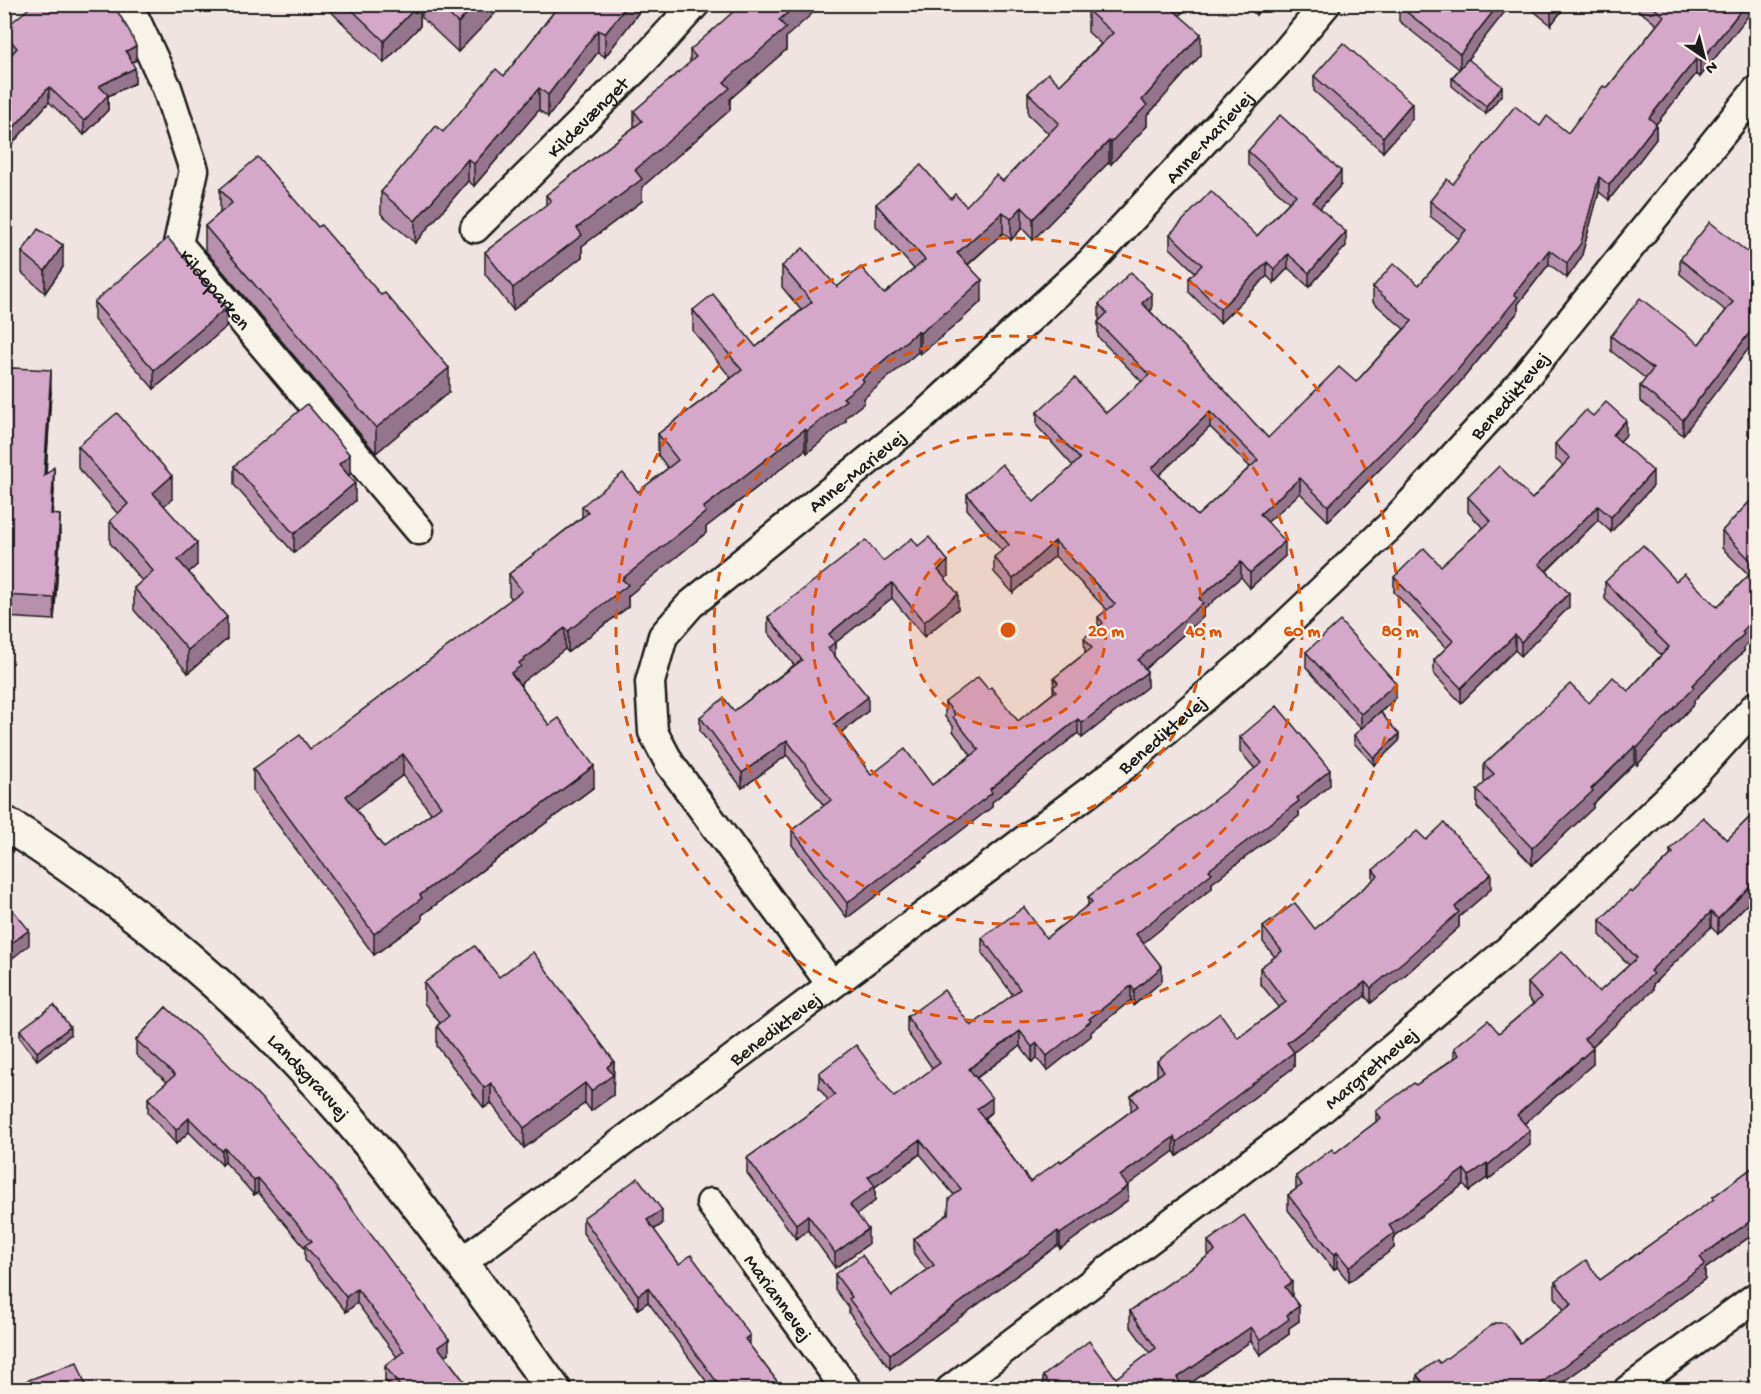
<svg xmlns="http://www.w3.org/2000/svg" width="1761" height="1394" font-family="'Gochi Hand',sans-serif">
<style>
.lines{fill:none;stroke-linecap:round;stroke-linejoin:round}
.street-casing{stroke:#1c1c1c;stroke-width:33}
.secondary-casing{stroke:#1c1c1c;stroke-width:38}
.street{stroke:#f7f3e8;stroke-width:28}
.secondary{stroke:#f7f3e8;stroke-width:33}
.wall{fill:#b790ac;stroke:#1c1c1c;stroke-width:1.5;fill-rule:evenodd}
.shaded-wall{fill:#95758c;stroke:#1c1c1c;stroke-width:1.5}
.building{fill:#d5a7c8;stroke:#1c1c1c;stroke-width:1.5;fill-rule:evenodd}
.ring{fill:none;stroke:#de560d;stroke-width:3;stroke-dasharray:10 8}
.labels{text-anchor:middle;stroke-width:4.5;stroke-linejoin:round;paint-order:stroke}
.street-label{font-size:20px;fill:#1c1c1c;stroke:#f7f3e8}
.centre{fill:#de560d;stroke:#f7f3e8;stroke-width:3}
.ring-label{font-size:18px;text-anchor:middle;font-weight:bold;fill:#de560d;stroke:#f7f3e8;stroke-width:4.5;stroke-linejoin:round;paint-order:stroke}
</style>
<rect width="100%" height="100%" fill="#f0e4e2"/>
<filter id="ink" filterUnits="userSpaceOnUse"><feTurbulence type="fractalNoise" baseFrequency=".0167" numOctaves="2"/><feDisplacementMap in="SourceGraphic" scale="12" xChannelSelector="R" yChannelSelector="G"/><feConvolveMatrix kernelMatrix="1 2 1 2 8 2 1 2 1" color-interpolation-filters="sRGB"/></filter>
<g filter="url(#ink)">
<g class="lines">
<defs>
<g id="street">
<path id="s1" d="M 123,4 L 136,21 L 167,88 L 194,170 L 178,244 L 419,530"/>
<path id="s2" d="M 475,228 L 645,59 L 695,4"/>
<path id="s3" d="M 831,984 L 670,764 L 653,732 L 650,682 L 663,636 L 690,605 L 923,416 L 1091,262 L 1276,64 L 1326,4"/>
<path id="s4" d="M 711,1203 L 847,1390"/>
<path id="s5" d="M 461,1263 L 1125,765 L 1255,654 L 1392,524 L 1513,392 L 1756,91"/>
<path id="s6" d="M 950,1390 L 1318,1112 L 1520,940 L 1697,771 L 1756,706"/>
<path d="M 1628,1390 L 1756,1297"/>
</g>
<g id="secondary">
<path id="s7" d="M 4,823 C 43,846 77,871 113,898 C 209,971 298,1055 374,1149 C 437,1227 495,1309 554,1390"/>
</g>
</defs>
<!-- street casing -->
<use href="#street" class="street-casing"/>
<!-- secondary casing -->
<use href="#secondary" class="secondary-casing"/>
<!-- street -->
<use href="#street" class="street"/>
<!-- secondary -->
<use href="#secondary" class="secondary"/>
</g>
<!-- wall -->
<g class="wall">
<path d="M 323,4 L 420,4 L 420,26 L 384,63 Z"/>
<path d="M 422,4 L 504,4 L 458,52 L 422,18 Z"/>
<path d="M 560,4 L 645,4 L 605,57 L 598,52 L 548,117 L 539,110 L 474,186 L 468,181 L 415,243 L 381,214 L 381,192 L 443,132 L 504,76 Z"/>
<path d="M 1244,4 L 1265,4 L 1256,15 Z"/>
<path d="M 1525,4 L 1567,4 L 1551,25 Z"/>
<path d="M 1631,4 L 1756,4 L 1700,77 L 1696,74 L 1656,124 L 1656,139 L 1609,200 L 1599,192 L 1581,258 L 1567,278 L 1549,264 L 1518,304 L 1518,312 L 1456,387 L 1394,455 L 1328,521 L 1300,493 L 1267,522 L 1285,556 L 1250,588 L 1241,577 L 1203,610 L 1203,617 L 1145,669 L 1147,687 L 1082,738 L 1078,733 L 992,802 L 992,807 L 847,918 L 792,845 L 792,830 L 824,806 L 787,755 L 742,788 L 700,731 L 700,717 L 734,711 L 794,665 L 768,632 L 768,617 L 918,546 L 948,576 L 945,579 L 958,609 L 924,637 L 892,598 L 835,643 L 835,656 L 868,711 L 841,733 L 871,775 L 932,785 L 971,755 L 953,731 L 953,726 L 945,717 L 945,702 L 988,689 L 1018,721 L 1053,693 L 1054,678 L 1085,653 L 1084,638 L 1098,626 L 1098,617 L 1107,610 L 1055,556 L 1013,593 L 994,572 L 994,557 L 1002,551 L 967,509 L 967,494 L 1034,502 L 1073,466 L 1037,426 L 1037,412 L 1106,413 L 1142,382 L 1098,337 L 1098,322 L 1100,320 L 1099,319 L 1099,304 L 1152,309 L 1150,311 L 1268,438 L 1356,382 L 1404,329 L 1373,302 L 1373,287 L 1419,285 L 1459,239 L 1430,216 L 1430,201 L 1453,184 L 1540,126 L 1568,133 L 1607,88 L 1657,25 ZM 1210,427 L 1250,467 L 1197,516 L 1159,475 Z"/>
<path d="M 1399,6 L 1468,59 L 1502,94 L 1486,114 L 1452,86 L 1452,78 L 1459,69 L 1399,21 Z"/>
<path d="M 1088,11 L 1180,16 L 1201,55 L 1147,116 L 1147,126 L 1111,164 L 1109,162 L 1033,240 L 1022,228 L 1011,240 L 1003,233 L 968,265 L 982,301 L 951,329 L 920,354 L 918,352 L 864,398 L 864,403 L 846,417 L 846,421 L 807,453 L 805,450 L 706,527 L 706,533 L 628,596 L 628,607 L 568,652 L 565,649 L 521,683 L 521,687 L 594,787 L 422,915 L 422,920 L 374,955 L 253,791 L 253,769 L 310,749 L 512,599 L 509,595 L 509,574 L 582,517 L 582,506 L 638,492 L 668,468 L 658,455 L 658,434 L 731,378 L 693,331 L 693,310 L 756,347 L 801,310 L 782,287 L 782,266 L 837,287 L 884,294 L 914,269 L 876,226 L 876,204 L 951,199 L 966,206 L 1003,181 L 1049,134 L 1028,114 L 1028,93 L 1060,85 L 1101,44 L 1088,32 ZM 403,775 L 431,813 L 384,848 L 356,810 Z"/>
<path d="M 4,29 L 136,60 L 132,63 L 135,83 L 108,96 L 108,110 L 84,135 L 49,102 L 4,153 L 4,63 L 11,55 L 4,47 Z"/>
<path d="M 786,37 L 786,50 L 730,99 L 730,110 L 642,187 L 642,201 L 582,246 L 582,257 L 513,310 L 485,274 L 485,252 L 546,205 L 546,195 L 634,127 L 634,111 L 690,63 L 690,50 Z"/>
<path d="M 1314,76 L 1412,119 L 1383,152 L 1314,91 Z"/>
<path d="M 1248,151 L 1341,185 L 1320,208 L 1346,246 L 1309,287 L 1288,268 L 1274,283 L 1267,276 L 1220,323 L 1189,292 L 1189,278 L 1195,272 L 1170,248 L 1170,234 L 1257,236 L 1289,202 L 1248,165 Z"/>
<path d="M 220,189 L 318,227 L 449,392 L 376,453 L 205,250 L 205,226 L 220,213 Z"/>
<path d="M 22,252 L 63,267 L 45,293 L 22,273 Z"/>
<path d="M 1680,259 L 1756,259 L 1683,435 L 1640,401 L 1640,386 L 1646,379 L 1611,351 L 1611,336 L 1699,344 L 1726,311 L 1680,274 Z"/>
<path d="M 94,302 L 226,327 L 154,389 L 94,320 Z"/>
<path d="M 4,375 L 51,392 L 46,474 L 54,490 L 52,514 L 60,537 L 54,620 L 4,617 Z"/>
<path d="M 1756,409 L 1756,443 L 1748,434 L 1748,417 Z"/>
<path d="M 1593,416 L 1626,435 L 1620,441 L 1653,486 L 1611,532 L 1598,520 L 1547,571 L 1569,607 L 1521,656 L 1515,650 L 1461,703 L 1434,674 L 1434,660 L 1446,648 L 1394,592 L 1394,577 L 1441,566 L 1483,528 L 1468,512 L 1468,497 L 1532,499 L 1563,466 L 1555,459 L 1555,444 Z"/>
<path d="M 78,446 L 172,499 L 164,505 L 197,565 L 189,572 L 227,639 L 188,673 L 134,610 L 134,588 L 142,581 L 110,543 L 110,521 L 118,514 L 78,468 Z"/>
<path d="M 234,466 L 350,474 L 349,476 L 355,501 L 294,553 L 234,485 Z"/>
<path d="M 1756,495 L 1756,633 L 1744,647 L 1744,651 L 1694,700 L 1694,704 L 1637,765 L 1635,763 L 1593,804 L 1593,808 L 1532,865 L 1477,807 L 1477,790 L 1486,782 L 1484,781 L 1484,764 L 1589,703 L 1628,691 L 1661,655 L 1605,599 L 1605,582 L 1676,581 L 1717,607 L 1749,575 L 1722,548 L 1722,531 Z"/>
<path d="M 1306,652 L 1396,698 L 1381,712 L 1399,741 L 1374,765 L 1354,743 L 1354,735 L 1361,729 L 1306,667 Z"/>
<path d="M 1240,737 L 1330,785 L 1299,811 L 1299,816 L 1212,883 L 1212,888 L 1143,943 L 1162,981 L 1134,1005 L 1131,1000 L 1091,1032 L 1091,1036 L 1047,1071 L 1037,1058 L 1032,1062 L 1020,1046 L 977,1078 L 992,1112 L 984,1118 L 1030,1182 L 1061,1162 L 1131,1111 L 1131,1096 L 1157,1076 L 1157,1061 L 1238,1038 L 1279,1007 L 1260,983 L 1260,968 L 1275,957 L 1263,942 L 1263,927 L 1315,929 L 1373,880 L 1373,870 L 1426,840 L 1491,889 L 1459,917 L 1459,927 L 1404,976 L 1371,1003 L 1365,996 L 1294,1052 L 1294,1067 L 1177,1156 L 1174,1151 L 1127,1185 L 1128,1200 L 1060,1249 L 1058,1245 L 890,1369 L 849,1313 L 849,1308 L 835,1289 L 835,1274 L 892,1296 L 927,1270 L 914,1254 L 914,1239 L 948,1214 L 954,1195 L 920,1154 L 875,1187 L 875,1201 L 857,1214 L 868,1244 L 835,1268 L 808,1230 L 796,1239 L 747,1173 L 747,1158 L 828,1100 L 819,1088 L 819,1073 L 894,1097 L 933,1069 L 907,1032 L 907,1017 L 971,1026 L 1013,995 L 982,953 L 982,938 L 1046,938 L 1088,905 L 1088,897 L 1255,769 L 1240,751 Z"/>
<path d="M 1756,811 L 1756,895 L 1718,934 L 1711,927 L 1653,984 L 1653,990 L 1591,1047 L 1593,1064 L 1524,1124 L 1530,1145 L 1488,1180 L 1487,1178 L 1469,1191 L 1464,1184 L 1394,1236 L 1394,1248 L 1349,1282 L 1337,1267 L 1334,1270 L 1288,1210 L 1288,1195 L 1296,1189 L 1296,1176 L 1335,1153 L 1376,1122 L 1376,1111 L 1416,1085 L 1454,1058 L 1454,1048 L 1499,1033 L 1533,1004 L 1528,998 L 1528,983 L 1599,992 L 1629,965 L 1600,935 L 1600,920 L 1632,893 L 1670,856 L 1670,850 L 1727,840 Z"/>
<path d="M 499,977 L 614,1061 L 613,1095 L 591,1111 L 585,1103 L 524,1148 L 491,1103 L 484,1108 L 437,1046 L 437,1026 L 440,1023 L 424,1003 L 424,983 Z"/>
<path d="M 166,1007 L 449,1353 L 445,1356 L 470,1389 L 392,1389 L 385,1380 L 385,1366 L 397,1357 L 357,1303 L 346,1312 L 305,1260 L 305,1248 L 258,1192 L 254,1195 L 225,1162 L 222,1165 L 189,1132 L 176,1144 L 148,1113 L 148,1098 L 167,1082 L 136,1055 L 136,1040 Z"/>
<path d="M 20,1030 L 70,1035 L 37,1060 L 20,1038 Z"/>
<path d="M 1756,1165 L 1756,1232 L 1705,1269 L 1705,1279 L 1553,1389 L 1417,1389 L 1417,1375 L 1440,1363 L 1520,1343 L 1564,1310 L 1555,1297 L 1555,1282 L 1600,1280 L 1713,1200 L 1713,1197 Z"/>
<path d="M 583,1218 L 662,1224 L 654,1230 L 679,1264 L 750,1346 L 783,1389 L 712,1389 L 648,1302 L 638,1309 L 583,1233 Z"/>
<path d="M 1208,1241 L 1292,1297 L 1299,1321 L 1289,1328 L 1289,1334 L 1260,1355 L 1251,1341 L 1184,1388 L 1185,1389 L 1043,1389 L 1043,1376 L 1116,1378 L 1150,1353 L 1130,1326 L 1130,1311 L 1208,1256 Z"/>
</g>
<!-- shaded-wall -->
<g class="shaded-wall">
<path d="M 419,4 L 420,4 L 420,26 L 384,63 L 384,41 Z"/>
<path d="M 476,4 L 504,4 L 458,52 L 458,23 Z"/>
<path d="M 628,4 L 645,4 L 605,57 L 605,34 Z"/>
<path d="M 798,4 L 823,4 L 786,37 L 786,50 L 730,99 L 730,110 L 642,187 L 642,201 L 582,246 L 582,257 L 513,310 L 513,288 L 577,228 L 724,82 L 779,20 Z"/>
<path d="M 1172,4 L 1189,4 L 1170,28 L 1170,7 Z"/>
<path d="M 1256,4 L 1265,4 L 1256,15 Z"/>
<path d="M 1499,4 L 1511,4 L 1460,69 L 1460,54 Z"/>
<path d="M 1555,4 L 1567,4 L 1551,25 L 1551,10 Z"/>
<path d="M 1746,4 L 1756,4 L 1756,6 L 1700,77 L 1700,62 Z"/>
<path d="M 598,30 L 598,52 L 548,117 L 548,95 Z"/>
<path d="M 1201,34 L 1201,55 L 1147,116 L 1147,126 L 1111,164 L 1111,142 L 1142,100 Z"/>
<path d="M 136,46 L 136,60 L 126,66 L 126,51 Z"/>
<path d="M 1696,59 L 1696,74 L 1649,133 L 1649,118 Z"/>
<path d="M 135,68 L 135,83 L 108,96 L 108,110 L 84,135 L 84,121 L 99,86 Z"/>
<path d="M 1502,86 L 1502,94 L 1486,114 L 1486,106 Z"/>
<path d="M 49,87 L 49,102 L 4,153 L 4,139 Z"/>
<path d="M 539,88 L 539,110 L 474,186 L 474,164 Z"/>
<path d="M 1412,103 L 1412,119 L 1383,152 L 1383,137 Z"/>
<path d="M 1656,124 L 1656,139 L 1609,200 L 1609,185 Z"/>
<path d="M 1109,141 L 1109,162 L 1033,240 L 1033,219 Z"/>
<path d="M 468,159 L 468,181 L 415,243 L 415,221 Z"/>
<path d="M 1341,171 L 1341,185 L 1313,216 L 1313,202 Z"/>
<path d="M 1599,177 L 1599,192 L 1581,258 L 1567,278 L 1567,263 Z"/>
<path d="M 1022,207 L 1022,228 L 1011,240 L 1011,219 Z"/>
<path d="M 1003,212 L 1003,233 L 957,274 L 957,253 Z"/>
<path d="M 1346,232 L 1346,246 L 1309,287 L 1309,273 Z"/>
<path d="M 63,245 L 63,267 L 45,293 L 45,271 Z"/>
<path d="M 1549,250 L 1549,264 L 1518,304 L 1518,312 L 1456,387 L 1394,455 L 1328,521 L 1328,506 L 1514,294 Z"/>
<path d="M 1288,254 L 1288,268 L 1274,283 L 1274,269 Z"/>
<path d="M 1267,262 L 1267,276 L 1220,323 L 1220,309 Z"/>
<path d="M 982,280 L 982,301 L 951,329 L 920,354 L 920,333 Z"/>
<path d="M 1152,294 L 1152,309 L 1142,318 L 1142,303 Z"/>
<path d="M 226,308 L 226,327 L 154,389 L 154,370 Z"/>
<path d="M 1756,324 L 1756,339 L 1683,435 L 1683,420 Z"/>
<path d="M 918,331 L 918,352 L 864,398 L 864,403 L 846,417 L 846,421 L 807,453 L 807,431 L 843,398 L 862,379 Z"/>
<path d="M 449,368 L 449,392 L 376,453 L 376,428 Z"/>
<path d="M 51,370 L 51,392 L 44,498 L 44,476 Z"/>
<path d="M 1210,412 L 1210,427 L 1152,482 L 1152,468 Z"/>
<path d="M 1626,420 L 1626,435 L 1613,449 L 1613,435 Z"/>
<path d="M 805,429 L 805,450 L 706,527 L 706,533 L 628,596 L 628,607 L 568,652 L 568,631 L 622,579 L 703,508 Z"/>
<path d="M 350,455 L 350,474 L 339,483 L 339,464 Z"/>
<path d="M 54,467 L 54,490 L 51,537 L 51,514 Z"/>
<path d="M 1653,471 L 1653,486 L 1611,532 L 1611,517 Z"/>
<path d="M 172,476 L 172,499 L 153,515 L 153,493 Z"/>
<path d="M 1300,478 L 1300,493 L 1260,529 L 1260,514 Z"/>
<path d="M 355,483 L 355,501 L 294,553 L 294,534 Z"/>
<path d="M 1598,506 L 1598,520 L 1539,578 L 1539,564 Z"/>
<path d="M 60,515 L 60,537 L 54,620 L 54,598 Z"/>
<path d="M 1055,541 L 1055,556 L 1013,593 L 1013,579 Z"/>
<path d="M 1285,541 L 1285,556 L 1250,588 L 1250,573 Z"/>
<path d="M 197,543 L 197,565 L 178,582 L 178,560 Z"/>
<path d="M 948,561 L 948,576 L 938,585 L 938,570 Z"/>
<path d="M 1241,562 L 1241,577 L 1203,610 L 1203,617 L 1138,675 L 1138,660 L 1199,598 Z"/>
<path d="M 892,583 L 892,598 L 835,643 L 835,657 L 828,662 L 829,634 Z"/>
<path d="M 1569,593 L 1569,607 L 1521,656 L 1521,642 Z"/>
<path d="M 958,594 L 958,609 L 924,637 L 924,622 Z"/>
<path d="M 1756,616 L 1756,633 L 1744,647 L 1744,651 L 1694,700 L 1694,704 L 1637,765 L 1637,748 L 1692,685 Z"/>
<path d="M 227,617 L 227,639 L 188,673 L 188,650 Z"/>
<path d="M 565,628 L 565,649 L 521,683 L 521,687 L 511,673 L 519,663 Z"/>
<path d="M 1515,635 L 1515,650 L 1461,703 L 1461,688 Z"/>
<path d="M 1147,672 L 1147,687 L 1082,738 L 1082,723 Z"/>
<path d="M 1396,683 L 1396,698 L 1361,729 L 1361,714 Z"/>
<path d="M 868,697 L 868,711 L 834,738 L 834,724 Z"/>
<path d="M 1078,719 L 1078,733 L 992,802 L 992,807 L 847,918 L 847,903 Z"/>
<path d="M 1399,734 L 1399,741 L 1374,765 L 1374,758 Z"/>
<path d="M 787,740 L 787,755 L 742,788 L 742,773 Z"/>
<path d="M 1635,746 L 1635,763 L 1593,804 L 1593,808 L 1532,865 L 1532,848 Z"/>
<path d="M 403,754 L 403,775 L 346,817 L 346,796 Z"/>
<path d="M 594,766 L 594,787 L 422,915 L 422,920 L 374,955 L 374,934 L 420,895 Z"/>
<path d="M 1330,770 L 1330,785 L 1299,811 L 1299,816 L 1212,883 L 1212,888 L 1136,949 L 1136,934 L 1209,870 Z"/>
<path d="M 1491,874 L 1491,889 L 1459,917 L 1459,927 L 1404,976 L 1371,1003 L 1371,988 L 1455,907 Z"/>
<path d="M 1756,880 L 1756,895 L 1718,934 L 1718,919 Z"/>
<path d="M 1711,912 L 1711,927 L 1653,984 L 1653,990 L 1584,1054 L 1584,1039 L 1650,971 Z"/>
<path d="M 29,930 L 29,945 L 4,965 L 4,949 Z"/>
<path d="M 1162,967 L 1162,981 L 1134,1005 L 1134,990 Z"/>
<path d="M 1365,982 L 1365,996 L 1294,1052 L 1294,1067 L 1177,1156 L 1177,1142 L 1287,1043 Z"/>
<path d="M 1131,986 L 1131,1000 L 1091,1032 L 1091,1036 L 1047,1071 L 1047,1056 L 1089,1019 Z"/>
<path d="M 70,1027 L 70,1035 L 37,1060 L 37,1052 Z"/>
<path d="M 1020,1031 L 1020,1046 L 969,1083 L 969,1069 Z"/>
<path d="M 1037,1043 L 1037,1058 L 1032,1062 L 1032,1047 Z"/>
<path d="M 1593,1048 L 1593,1064 L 1517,1130 L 1517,1115 Z"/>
<path d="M 614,1061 L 613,1095 L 591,1111 L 591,1091 L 607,1067 Z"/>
<path d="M 491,1083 L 491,1103 L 484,1108 L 484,1088 Z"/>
<path d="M 585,1083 L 585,1103 L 524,1148 L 524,1128 Z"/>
<path d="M 992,1098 L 992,1112 L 977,1124 L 977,1109 Z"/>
<path d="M 189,1118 L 189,1132 L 176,1144 L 176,1130 Z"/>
<path d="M 1530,1130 L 1530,1145 L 1488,1180 L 1488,1165 Z"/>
<path d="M 1174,1137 L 1174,1151 L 1120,1191 L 1120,1176 Z"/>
<path d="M 920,1140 L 920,1154 L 875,1187 L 875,1201 L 850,1220 L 850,1205 L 868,1177 Z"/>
<path d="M 225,1148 L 225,1162 L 222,1165 L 222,1151 Z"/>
<path d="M 1487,1163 L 1487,1178 L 1469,1191 L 1469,1176 Z"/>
<path d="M 1464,1169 L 1464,1184 L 1394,1236 L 1394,1248 L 1349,1282 L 1349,1267 L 1389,1225 Z"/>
<path d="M 258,1178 L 258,1192 L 254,1195 L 254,1181 Z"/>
<path d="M 1128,1186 L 1128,1200 L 1060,1249 L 1060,1234 Z"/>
<path d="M 662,1210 L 662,1224 L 647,1234 L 647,1220 Z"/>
<path d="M 808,1215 L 808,1230 L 796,1239 L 796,1224 Z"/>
<path d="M 1756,1217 L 1756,1232 L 1705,1269 L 1705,1279 L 1553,1389 L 1533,1389 L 1700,1257 Z"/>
<path d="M 868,1229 L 868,1244 L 835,1268 L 835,1253 Z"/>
<path d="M 1058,1231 L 1058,1245 L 890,1369 L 890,1354 Z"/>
<path d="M 1337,1252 L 1337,1267 L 1334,1270 L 1334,1255 Z"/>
<path d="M 1292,1282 L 1292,1297 L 1285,1302 L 1285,1287 Z"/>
<path d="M 648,1288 L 648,1302 L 638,1309 L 638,1295 Z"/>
<path d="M 357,1289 L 357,1303 L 346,1312 L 346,1297 Z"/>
<path d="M 1299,1306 L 1299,1321 L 1289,1328 L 1289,1334 L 1260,1355 L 1260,1340 L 1287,1315 Z"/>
<path d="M 1251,1327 L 1251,1341 L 1182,1389 L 1177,1378 Z"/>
<path d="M 750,1335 L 750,1350 L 745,1339 Z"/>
<path d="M 449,1339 L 449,1353 L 438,1362 L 438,1347 Z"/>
</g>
<!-- building -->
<g class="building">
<path d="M 34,4 L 113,4 L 130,32 L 136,46 L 126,51 L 135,68 L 99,86 L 108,95 L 84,121 L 49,87 L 4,139 L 4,63 L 17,48 L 4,33 L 4,29 Z"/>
<path d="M 346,4 L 419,4 L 384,41 Z"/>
<path d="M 438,4 L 476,4 L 458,23 Z"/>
<path d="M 560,4 L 628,4 L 605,34 L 598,30 L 548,95 L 539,88 L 474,164 L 468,159 L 415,221 L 381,192 L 436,126 L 443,132 L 496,69 L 504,76 Z"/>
<path d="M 742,4 L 798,4 L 779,20 L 786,28 L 724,82 L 730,88 L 635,170 L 642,179 L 577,228 L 582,235 L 513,288 L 485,252 L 551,201 L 546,195 L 642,121 L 634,111 L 696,57 L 690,50 Z"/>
<path d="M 1094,4 L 1172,4 L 1170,7 L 1201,34 L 1142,100 L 1147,105 L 1111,142 L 1109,141 L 1033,219 L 1022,207 L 1011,219 L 1003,212 L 957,253 L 982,280 L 951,308 L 920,333 L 918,331 L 862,379 L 864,381 L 843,398 L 846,400 L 807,431 L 805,429 L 703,508 L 706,512 L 622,579 L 628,585 L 568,631 L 565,628 L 519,663 L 521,666 L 511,673 L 549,725 L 559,718 L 594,766 L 420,895 L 422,898 L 374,934 L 253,769 L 300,735 L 310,749 L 522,591 L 509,574 L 588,513 L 582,506 L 623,473 L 638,492 L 678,460 L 658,434 L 742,370 L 693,310 L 713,294 L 756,347 L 812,302 L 782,266 L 803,248 L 837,287 L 861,267 L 884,294 L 925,260 L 876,204 L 921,165 L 951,199 L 955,194 L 966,206 L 996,175 L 1003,181 L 1059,123 L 1028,93 L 1048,73 L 1060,85 L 1113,33 L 1088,11 ZM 403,754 L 441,806 L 384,848 L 346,796 Z"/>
<path d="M 1400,4 L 1499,4 L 1460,54 L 1399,6 Z"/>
<path d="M 1544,4 L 1555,4 L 1551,10 Z"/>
<path d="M 1649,4 L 1746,4 L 1700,62 L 1696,59 L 1649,118 L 1656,124 L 1609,185 L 1599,177 L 1581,243 L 1567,263 L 1549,250 L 1514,294 L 1518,297 L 1456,372 L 1394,440 L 1328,506 L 1300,478 L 1260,514 L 1285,541 L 1250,573 L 1241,562 L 1199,598 L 1203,603 L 1138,660 L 1147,672 L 1082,723 L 1078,719 L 990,789 L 992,793 L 847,903 L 792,830 L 831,800 L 787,740 L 742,773 L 700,717 L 724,698 L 734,711 L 802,660 L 768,617 L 866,540 L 883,561 L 912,538 L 918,546 L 929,537 L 948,561 L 938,570 L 958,594 L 924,622 L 892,583 L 829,634 L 835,642 L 828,648 L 868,697 L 834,724 L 871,775 L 905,749 L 932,785 L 979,750 L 953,717 L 955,714 L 945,702 L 978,677 L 988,689 L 991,687 L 1018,721 L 1056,691 L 1053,687 L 1058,683 L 1054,678 L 1092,648 L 1084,638 L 1103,623 L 1098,617 L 1115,604 L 1055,541 L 1013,579 L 994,557 L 1009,545 L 967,494 L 1002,464 L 1034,502 L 1080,459 L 1037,412 L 1075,378 L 1106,413 L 1149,375 L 1098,322 L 1107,313 L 1099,304 L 1131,272 L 1152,294 L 1142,303 L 1199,362 L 1268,438 L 1339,367 L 1356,382 L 1412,321 L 1373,287 L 1394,263 L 1419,285 L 1466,230 L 1430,201 L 1447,179 L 1453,184 L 1515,106 L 1540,126 L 1547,116 L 1568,133 L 1603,86 L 1607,88 L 1664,16 ZM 1210,412 L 1258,460 L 1197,516 L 1152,468 Z"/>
<path d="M 1343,43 L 1412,103 L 1383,137 L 1314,76 Z"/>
<path d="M 1468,59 L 1502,86 L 1486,106 L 1452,78 Z"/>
<path d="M 1280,115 L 1341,171 L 1313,202 L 1346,232 L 1309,273 L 1288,254 L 1274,269 L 1267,262 L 1220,309 L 1189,278 L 1202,265 L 1170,234 L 1211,191 L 1257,236 L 1296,195 L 1248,151 Z"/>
<path d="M 258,157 L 318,227 L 321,225 L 381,295 L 385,293 L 449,368 L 376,428 L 205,226 L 232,203 L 220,189 Z"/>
<path d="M 1710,222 L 1756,259 L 1756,324 L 1683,420 L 1640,386 L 1653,369 L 1611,336 L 1640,298 L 1699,344 L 1733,302 L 1680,259 Z"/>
<path d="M 38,229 L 63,245 L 45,271 L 22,252 Z"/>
<path d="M 168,238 L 226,308 L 154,370 L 94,302 Z"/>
<path d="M 13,368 L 51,370 L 44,476 L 54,467 L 51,514 L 60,515 L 54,598 L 4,595 L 7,548 L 4,548 L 4,375 Z"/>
<path d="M 1606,402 L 1626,420 L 1613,435 L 1653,471 L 1611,517 L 1598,506 L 1539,564 L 1569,593 L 1521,642 L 1515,635 L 1461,688 L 1434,660 L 1453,641 L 1394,577 L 1424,548 L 1441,566 L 1491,521 L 1468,497 L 1499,466 L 1532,499 L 1570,458 L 1555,444 L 1586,410 L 1593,416 Z"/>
<path d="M 307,404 L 350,455 L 339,464 L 355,483 L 294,534 L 234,466 Z"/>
<path d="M 1756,409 L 1756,426 L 1748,417 Z"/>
<path d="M 117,413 L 172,476 L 153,493 L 197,543 L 178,560 L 227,617 L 188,650 L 134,588 L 153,571 L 110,521 L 128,504 L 78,446 Z"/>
<path d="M 1756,495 L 1756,566 L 1722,531 Z"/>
<path d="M 1643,545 L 1676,581 L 1684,574 L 1717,607 L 1756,568 L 1756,616 L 1742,632 L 1744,634 L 1692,685 L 1694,687 L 1637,748 L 1635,746 L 1591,789 L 1593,791 L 1532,848 L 1477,790 L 1494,774 L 1484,764 L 1570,684 L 1589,703 L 1613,677 L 1628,691 L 1669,647 L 1605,582 Z"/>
<path d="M 1340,621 L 1396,683 L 1361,714 L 1306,652 Z"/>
<path d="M 1277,706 L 1330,770 L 1297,798 L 1299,801 L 1209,870 L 1212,873 L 1136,934 L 1162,967 L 1134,990 L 1131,986 L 1089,1019 L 1091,1021 L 1047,1056 L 1037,1043 L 1032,1047 L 1020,1031 L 969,1069 L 992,1098 L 977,1109 L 1030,1182 L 1060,1160 L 1061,1162 L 1138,1106 L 1131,1096 L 1164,1071 L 1157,1061 L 1220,1013 L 1238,1038 L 1286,1002 L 1260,968 L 1282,951 L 1263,927 L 1295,903 L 1315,929 L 1378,876 L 1373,870 L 1417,831 L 1426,840 L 1444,823 L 1491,874 L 1455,907 L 1459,912 L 1404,961 L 1371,988 L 1365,982 L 1287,1043 L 1294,1052 L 1177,1142 L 1174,1137 L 1120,1176 L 1128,1186 L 1060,1234 L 1058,1231 L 890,1354 L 849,1299 L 852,1297 L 835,1274 L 862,1255 L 892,1296 L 934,1265 L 914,1239 L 948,1214 L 949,1199 L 961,1189 L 920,1140 L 868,1177 L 875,1186 L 850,1205 L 868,1229 L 835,1253 L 808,1215 L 796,1224 L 747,1158 L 835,1095 L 819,1073 L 856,1045 L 894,1097 L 940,1063 L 907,1017 L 944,990 L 971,1026 L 1020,989 L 982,938 L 1024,907 L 1046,938 L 1092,902 L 1088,897 L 1262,763 L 1240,737 Z"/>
<path d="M 1380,712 L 1399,734 L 1374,758 L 1354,735 Z"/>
<path d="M 1756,811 L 1756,880 L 1718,919 L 1711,912 L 1650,971 L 1653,974 L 1584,1039 L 1593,1048 L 1517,1115 L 1530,1130 L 1488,1165 L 1487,1163 L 1469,1176 L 1464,1169 L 1389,1225 L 1394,1233 L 1349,1267 L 1337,1252 L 1334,1255 L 1288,1195 L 1302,1185 L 1296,1176 L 1332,1149 L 1335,1153 L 1381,1118 L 1376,1111 L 1414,1083 L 1416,1085 L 1459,1055 L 1454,1048 L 1488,1020 L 1499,1033 L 1541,998 L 1528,983 L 1562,951 L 1599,992 L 1637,958 L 1600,920 L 1630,891 L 1632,893 L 1673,853 L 1670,850 L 1703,817 L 1727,840 Z"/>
<path d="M 4,899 L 29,930 L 4,949 Z"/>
<path d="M 475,946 L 499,977 L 533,952 L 614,1061 L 607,1067 L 613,1075 L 591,1091 L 585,1083 L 524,1128 L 491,1083 L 484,1088 L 437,1026 L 449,1016 L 424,983 Z"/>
<path d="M 54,1005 L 70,1027 L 37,1052 L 20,1030 Z"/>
<path d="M 166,1007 L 217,1053 L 263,1100 L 325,1173 L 449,1339 L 438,1347 L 470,1389 L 402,1389 L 385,1366 L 404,1351 L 357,1289 L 346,1297 L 305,1245 L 312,1241 L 258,1178 L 254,1181 L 225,1148 L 222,1151 L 189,1118 L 176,1130 L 148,1098 L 175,1075 L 136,1040 Z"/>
<path d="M 1756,1165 L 1756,1217 L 1700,1257 L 1705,1264 L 1533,1389 L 1428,1389 L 1417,1375 L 1437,1360 L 1440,1363 L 1495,1323 L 1505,1323 L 1520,1343 L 1572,1304 L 1555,1282 L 1586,1260 L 1600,1280 L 1714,1199 L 1713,1197 Z"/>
<path d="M 638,1178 L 662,1210 L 647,1220 L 679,1264 L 691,1255 L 750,1335 L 745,1339 L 783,1389 L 722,1389 L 648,1288 L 638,1295 L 583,1218 Z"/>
<path d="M 1244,1215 L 1292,1282 L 1285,1287 L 1299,1306 L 1287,1315 L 1289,1319 L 1260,1340 L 1251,1327 L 1177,1378 L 1185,1389 L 1053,1389 L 1043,1376 L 1089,1341 L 1116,1378 L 1156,1348 L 1130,1311 L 1215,1251 L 1208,1241 Z"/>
<path d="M 77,1362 L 87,1389 L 11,1389 L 19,1386 L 18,1384 Z"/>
<path d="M 284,1382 L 287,1389 L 265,1389 Z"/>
</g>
</g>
<!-- distance rings -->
<circle cx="1008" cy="630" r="98" fill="#de560d" fill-opacity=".12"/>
<g class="ring">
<circle cx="1008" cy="630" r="98"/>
<circle cx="1008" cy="630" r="196"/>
<circle cx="1008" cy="630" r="294"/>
<circle cx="1008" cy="630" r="392"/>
</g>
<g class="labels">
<!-- street labels -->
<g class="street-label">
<text dy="7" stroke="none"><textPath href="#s2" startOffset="158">Kildevænget</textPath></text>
<text dy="7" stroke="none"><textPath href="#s3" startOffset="1148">Anne-Marievej</textPath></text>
<text dy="7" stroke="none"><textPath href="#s1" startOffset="316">Kildeparken</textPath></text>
<text dy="7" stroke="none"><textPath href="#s5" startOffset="1364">Benediktevej</textPath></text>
<text dy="7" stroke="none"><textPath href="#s3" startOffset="662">Anne-Marievej</textPath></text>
<text dy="7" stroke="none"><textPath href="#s5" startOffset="878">Benediktevej</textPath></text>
<text dy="7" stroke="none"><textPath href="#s5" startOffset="392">Benediktevej</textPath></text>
<text dy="7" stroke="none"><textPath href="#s6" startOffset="530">Margrethevej</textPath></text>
<text dy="7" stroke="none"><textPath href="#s7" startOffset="398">Landsgravvej</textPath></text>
<text dy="7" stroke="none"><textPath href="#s4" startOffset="116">Mariannevej</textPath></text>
</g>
</g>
<circle cx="1008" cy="630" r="9" class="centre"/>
<g class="ring-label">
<text x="1106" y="636">20 m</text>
<text x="1204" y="636">40 m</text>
<text x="1302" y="636">60 m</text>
<text x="1400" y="636">80 m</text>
</g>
<!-- margin -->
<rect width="1761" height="1394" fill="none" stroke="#f7f3e8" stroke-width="24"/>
<rect x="12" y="12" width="1737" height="1370" fill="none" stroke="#1c1c1c" stroke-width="2" filter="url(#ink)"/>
<!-- north arrow -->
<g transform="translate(1704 57) rotate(145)" stroke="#f7f3e8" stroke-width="4.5" paint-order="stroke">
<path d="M0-4.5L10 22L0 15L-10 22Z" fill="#1c1c1c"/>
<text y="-9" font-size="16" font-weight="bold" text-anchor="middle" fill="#1c1c1c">N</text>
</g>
</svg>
